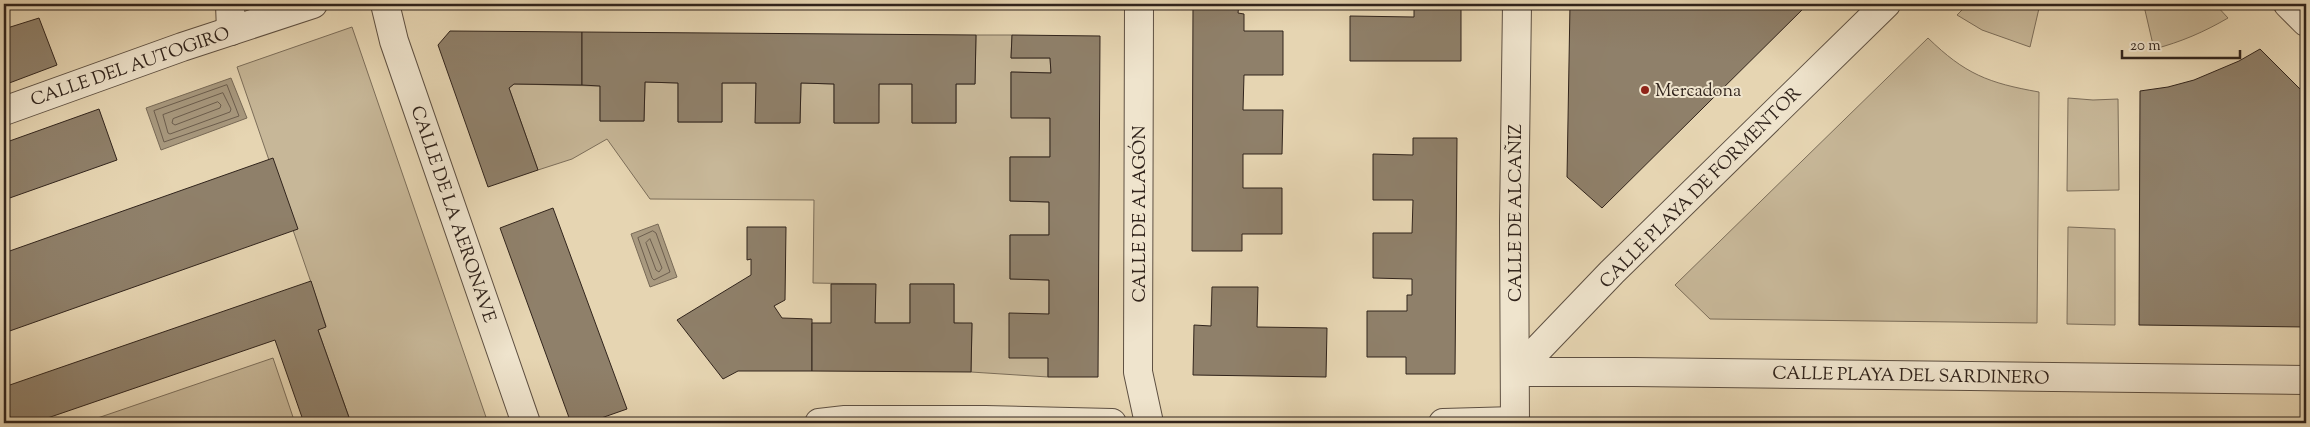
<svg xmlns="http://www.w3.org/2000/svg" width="2310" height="427" font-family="'Sorts Mill Goudy',serif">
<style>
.green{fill:#c7b798;stroke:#7c6e5a}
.water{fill:#a8997f;stroke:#786a57}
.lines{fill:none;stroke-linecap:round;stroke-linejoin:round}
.shore{stroke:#6c5e4e;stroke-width:1}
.building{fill:#8f806a;stroke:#31241c}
.minor-casing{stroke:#5e5042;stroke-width:30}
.minor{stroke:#efe4cd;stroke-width:28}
.poi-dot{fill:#8f2418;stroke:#efe4cd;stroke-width:2}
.labels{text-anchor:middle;stroke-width:4;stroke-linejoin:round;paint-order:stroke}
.street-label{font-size:18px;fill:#31241c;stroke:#efe4cd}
.poi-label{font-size:18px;fill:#31241c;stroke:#efe4cd;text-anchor:start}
</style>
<rect width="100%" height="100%" fill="#e6d5b2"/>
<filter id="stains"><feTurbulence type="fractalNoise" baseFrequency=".004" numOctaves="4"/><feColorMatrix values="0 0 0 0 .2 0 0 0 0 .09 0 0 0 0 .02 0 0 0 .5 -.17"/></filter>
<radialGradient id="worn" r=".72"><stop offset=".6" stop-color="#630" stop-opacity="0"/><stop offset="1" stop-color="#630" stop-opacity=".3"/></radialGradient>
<!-- green -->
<g class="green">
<path d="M 1968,4 L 2040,4 L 2030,47 L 1982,30 L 1957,15 Z"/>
<path d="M 2151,4 L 2215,4 L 2228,18 C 2204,32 2181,42 2154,49 L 2144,6 Z"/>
<path d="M 352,27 L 488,423 L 351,423 L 318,330 L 326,326 L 237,67 Z"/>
<path d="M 976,35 L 1012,35 L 1011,58 L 1050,58 L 1051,73 L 1011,72 L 1011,117 L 1050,118 L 1050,157 L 1010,157 L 1010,201 L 1049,202 L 1049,235 L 1010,235 L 1010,279 L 1049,280 L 1048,377 L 971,372 L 972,324 L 954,323 L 954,284 L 910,284 L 910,323 L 875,323 L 875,284 L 813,283 L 814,200 L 650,199 L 607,139 L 572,159 L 538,170 L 509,88 L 514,84 L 600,86 L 600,121 L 644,121 L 645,82 L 678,83 L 678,122 L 722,122 L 722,83 L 756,83 L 756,123 L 800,123 L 801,83 L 834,84 L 834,123 L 878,123 L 879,84 L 912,84 L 912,123 L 956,123 L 956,84 L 975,84 Z"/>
<path d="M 1928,38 C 1965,74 1988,83 2039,92 L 2037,323 L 1710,319 L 1675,285 Z"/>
<path d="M 2068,98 L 2093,100 L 2118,99 L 2119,190 L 2067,191 Z"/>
<path d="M 2068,227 L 2115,229 L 2115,325 L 2067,324 Z"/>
<path d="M 273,358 L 295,423 L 83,423 Z"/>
</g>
<!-- water -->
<g class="water">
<path d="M 231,78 L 247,118 L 161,150 L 146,108 Z"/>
<path d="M 658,224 L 677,277 L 650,287 L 631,234 Z"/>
</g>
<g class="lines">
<!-- shore -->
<g class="shore">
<path d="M 227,85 L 239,116 L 164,142 L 154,111 Z"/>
<path d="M 223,93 L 231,109 L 230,112 L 170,134 L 168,133 L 163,115 Z"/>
<path d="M 218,102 L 221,105 L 220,108 L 175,125 L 172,123 L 173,119 Z"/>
<path d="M 653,231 L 656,233 L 670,272 L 654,280 L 652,278 L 638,238 Z"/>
<path d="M 650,239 L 662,268 L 659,272 L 656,270 L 646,243 Z"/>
</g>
</g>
<!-- building -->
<g class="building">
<path d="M 1193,4 L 1239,4 L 1238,13 L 1244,14 L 1244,31 L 1283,31 L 1283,75 L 1244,75 L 1243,110 L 1283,110 L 1282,154 L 1243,154 L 1243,188 L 1282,188 L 1282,234 L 1242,234 L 1242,251 L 1192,251 Z"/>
<path d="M 1414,4 L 1461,4 L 1461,61 L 1350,61 L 1350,16 L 1414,17 Z"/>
<path d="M 1570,4 L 1808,4 L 1602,208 L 1567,177 Z"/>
<path d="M 39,18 L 57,65 L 4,85 L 4,29 Z"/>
<path d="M 450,31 L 582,32 L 582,85 L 514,84 L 509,88 L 538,170 L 488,187 L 438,45 Z"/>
<path d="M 582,32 L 976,35 L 975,84 L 956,84 L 956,123 L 912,123 L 912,84 L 879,84 L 879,123 L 834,123 L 834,84 L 801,83 L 800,123 L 755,123 L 756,83 L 722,83 L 722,122 L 678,122 L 678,83 L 645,82 L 644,121 L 600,121 L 600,86 L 582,85 Z"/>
<path d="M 1012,35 L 1100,36 L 1098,377 L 1048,377 L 1048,358 L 1009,358 L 1009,313 L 1049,314 L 1049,280 L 1010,279 L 1010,235 L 1049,235 L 1049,202 L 1010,201 L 1010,157 L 1050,157 L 1050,118 L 1011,118 L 1011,72 L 1051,73 L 1050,58 L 1011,58 Z"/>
<path d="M 2260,49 L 2306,95 L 2306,327 L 2139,325 L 2140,91 L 2168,87 L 2194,80 L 2239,61 Z"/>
<path d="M 99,109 L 117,160 L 4,200 L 4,143 Z"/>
<path d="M 1413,138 L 1457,138 L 1455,374 L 1406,374 L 1406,357 L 1367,357 L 1367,311 L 1407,311 L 1407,295 L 1412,295 L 1412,279 L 1373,278 L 1373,233 L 1412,233 L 1413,200 L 1373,200 L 1373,154 L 1413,155 Z"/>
<path d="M 273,158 L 298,229 L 4,333 L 4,253 Z"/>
<path d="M 553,208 L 627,409 L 587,423 L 571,423 L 500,228 Z"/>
<path d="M 747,227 L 786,227 L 785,300 L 774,306 L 782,318 L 812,319 L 812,371 L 738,371 L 723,379 L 677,320 L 751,275 L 751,259 L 747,260 Z"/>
<path d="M 311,281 L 326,327 L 318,330 L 351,423 L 304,423 L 275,340 L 33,423 L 12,423 L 4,398 L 4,387 Z"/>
<path d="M 831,284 L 876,284 L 875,323 L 910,323 L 910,284 L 954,284 L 954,323 L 972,323 L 971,372 L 812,371 L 812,323 L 831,323 Z"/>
<path d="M 1212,287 L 1258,287 L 1257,327 L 1327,328 L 1326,377 L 1193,375 L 1194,325 L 1211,326 Z"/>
</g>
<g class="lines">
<defs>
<g id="minor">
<path d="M 230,4 L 231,31"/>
<path d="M 385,4 L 394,41 L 526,423"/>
<path d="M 1139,4 L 1138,372 L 1149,423"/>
<path d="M 2288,4 L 2306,22"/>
<path d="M 4,111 L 182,47 L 313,4"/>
<path d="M 1516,372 L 1634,372 L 2306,380"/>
<path d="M 1516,372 L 1612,272 L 1886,4"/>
<path d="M 819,423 L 845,420 L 985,420 L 1112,423"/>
<path d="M 1443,423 L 1515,421"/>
<path d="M 1515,423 L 1514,221 L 1517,4"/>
</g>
</defs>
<!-- minor casing -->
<use href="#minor" class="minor-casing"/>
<!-- minor -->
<use href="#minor" class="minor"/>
</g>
<!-- markers -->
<circle class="poi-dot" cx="1645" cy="90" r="5"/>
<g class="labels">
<!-- street labels -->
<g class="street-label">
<text transform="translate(130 66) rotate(-19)" y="6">CALLE DEL AUTOGIRO</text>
<text transform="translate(1700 187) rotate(-45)" y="6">CALLE PLAYA DE FORMENTOR</text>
<text transform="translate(1515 213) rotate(-90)" y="6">CALLE DE ALCAÑIZ</text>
<text transform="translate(454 214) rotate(71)" y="6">CALLE DE LA AERONAVE</text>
<text transform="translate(1139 214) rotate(-90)" y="6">CALLE DE ALAGÓN</text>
<text transform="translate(1911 375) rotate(1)" y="6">CALLE PLAYA DEL SARDINERO</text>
</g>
<!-- poi labels -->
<g class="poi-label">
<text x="1655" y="96">Mercadona</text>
</g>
</g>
<!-- margin -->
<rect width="2310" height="427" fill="none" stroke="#e6d5b2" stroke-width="20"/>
<rect x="5" y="5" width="2300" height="417" fill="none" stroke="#31241c" stroke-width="2.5"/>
<rect x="10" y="10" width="2290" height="407" fill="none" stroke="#31241c"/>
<!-- scale -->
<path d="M2122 50v8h118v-8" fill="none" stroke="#31241c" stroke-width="2.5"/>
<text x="2130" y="50" font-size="15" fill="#31241c" stroke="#efe4cd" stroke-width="4" paint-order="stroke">20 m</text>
<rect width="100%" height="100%" filter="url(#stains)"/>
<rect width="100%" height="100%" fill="url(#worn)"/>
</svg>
